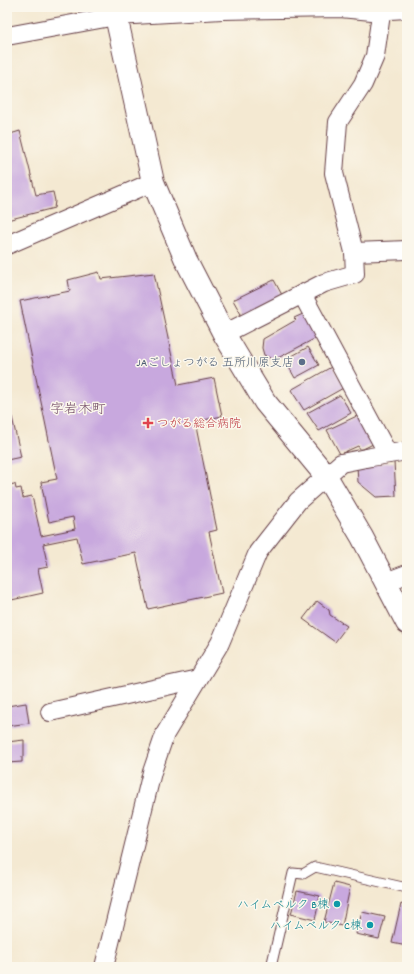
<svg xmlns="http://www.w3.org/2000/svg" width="414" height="974" font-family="Dekko,'Klee One',sans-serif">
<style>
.building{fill:#c8a8de}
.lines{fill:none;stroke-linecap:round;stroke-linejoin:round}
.service-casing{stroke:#643d44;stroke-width:11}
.minor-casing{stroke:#643d44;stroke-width:20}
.tertiary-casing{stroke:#643d44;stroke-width:24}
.service{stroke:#fff;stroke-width:9}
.minor{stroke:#fff;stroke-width:18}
.tertiary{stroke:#fff;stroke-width:22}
.service-dot{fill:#5c6f8a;stroke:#fbf7ec;stroke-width:1.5}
.health-dot{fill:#e0444e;stroke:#fbf7ec;stroke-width:1.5}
.culture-dot{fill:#0f9aa8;stroke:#fbf7ec;stroke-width:1.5}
.labels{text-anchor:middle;stroke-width:3;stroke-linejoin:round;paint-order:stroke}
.service-label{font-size:12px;fill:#4e5e75;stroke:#fbf7ec;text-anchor:end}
.health-label{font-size:12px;fill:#be3a42;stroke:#fbf7ec;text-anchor:start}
.culture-label{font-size:12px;fill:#0d838f;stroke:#fbf7ec;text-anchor:end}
.quarter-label{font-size:14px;fill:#764f6a;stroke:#fbf7ec}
</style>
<rect width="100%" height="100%" fill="#fbf7ec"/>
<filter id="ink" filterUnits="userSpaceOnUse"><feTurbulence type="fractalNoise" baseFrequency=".025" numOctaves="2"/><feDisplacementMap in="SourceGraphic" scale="8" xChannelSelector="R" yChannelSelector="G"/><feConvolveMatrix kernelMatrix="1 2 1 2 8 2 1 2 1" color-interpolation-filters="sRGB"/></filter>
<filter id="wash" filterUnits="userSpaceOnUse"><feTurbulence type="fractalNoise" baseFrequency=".012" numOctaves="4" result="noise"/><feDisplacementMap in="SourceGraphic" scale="16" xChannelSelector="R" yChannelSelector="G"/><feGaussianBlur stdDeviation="0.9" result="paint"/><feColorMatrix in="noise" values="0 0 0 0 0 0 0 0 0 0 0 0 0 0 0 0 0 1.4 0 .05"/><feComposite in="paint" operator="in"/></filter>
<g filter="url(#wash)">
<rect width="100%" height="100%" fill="#f4e9d2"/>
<g id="blocks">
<!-- building -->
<g class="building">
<path d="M 20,131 L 36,195 L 53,192 L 55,201 L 54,208 L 7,220 L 7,135 Z"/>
<path d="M 99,272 L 101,279 L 154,273 L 178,385 L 214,378 L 222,416 L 195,422 L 217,530 L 209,532 L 222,593 L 148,609 L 136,553 L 83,564 L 77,537 L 43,544 L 48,567 L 38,569 L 43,593 L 7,601 L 7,485 L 15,484 L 16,489 L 21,488 L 23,498 L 32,496 L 41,536 L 75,529 L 73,517 L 49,522 L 41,482 L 57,479 L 20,301 L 70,291 L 68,280 Z"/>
<path d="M 274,280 L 282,295 L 242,316 L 233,300 Z"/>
<path d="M 303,314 L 316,338 L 274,360 L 264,355 L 262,348 L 263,339 L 296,320 L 294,318 Z"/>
<path d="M 308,347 L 319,365 L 295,378 L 285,360 Z"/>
<path d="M 333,366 L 345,387 L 304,410 L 291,390 Z"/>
<path d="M 7,395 L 21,457 L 7,460 Z"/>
<path d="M 340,395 L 351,413 L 319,431 L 307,413 Z"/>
<path d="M 359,415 L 375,443 L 361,450 L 358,446 L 340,454 L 327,430 Z"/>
<path d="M 394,462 L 396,496 L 376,497 L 358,482 L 357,466 Z"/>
<path d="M 317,601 L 329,610 L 330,615 L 347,626 L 335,642 L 303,619 Z"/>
<path d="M 26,703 L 29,723 L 7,726 L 7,706 Z"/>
<path d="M 24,740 L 24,756 L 22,756 L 22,762 L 7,763 L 7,742 Z"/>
<path d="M 334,883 L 350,887 L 342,926 L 324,922 Z"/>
<path d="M 297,891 L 320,896 L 315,920 L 291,914 Z"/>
<path d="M 401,904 L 407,906 L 407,946 L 392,943 Z"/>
<path d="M 362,912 L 385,917 L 379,939 L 356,934 Z"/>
</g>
</g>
</g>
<g filter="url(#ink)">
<use href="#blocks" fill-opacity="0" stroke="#643d44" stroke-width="1"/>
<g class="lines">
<defs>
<path id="service" d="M 271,967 L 293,873 L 303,874 L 315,867 L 407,888"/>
<g id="minor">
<path d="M 7,36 L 116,16 L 222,10 L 340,8 L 372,11 L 407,9"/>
<path d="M 7,245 L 153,182"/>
<path d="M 354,252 L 407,250"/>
<path d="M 302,294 L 388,454"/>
<path d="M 224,334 L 324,283 L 355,274 L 354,252 L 334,173 L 338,122 L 363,84 L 375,56 L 382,7"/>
<path d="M 386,582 L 407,574"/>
<path d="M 50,712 L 198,679"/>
<path d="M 104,967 L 152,772 L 165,734 L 220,643 L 258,552 L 298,501 L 341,463 L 371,457 L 407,451"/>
</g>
<path id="tertiary" d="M 114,7 L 153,182 L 186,260 L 224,334 L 265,402 L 326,476 L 362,537 L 407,623"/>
</defs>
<!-- service casing -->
<use href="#service" class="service-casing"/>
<!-- minor casing -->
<use href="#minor" class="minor-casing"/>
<!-- tertiary casing -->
<use href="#tertiary" class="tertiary-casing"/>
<!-- service -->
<use href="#service" class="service"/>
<!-- minor -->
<use href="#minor" class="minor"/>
<!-- tertiary -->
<use href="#tertiary" class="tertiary"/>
</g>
</g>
<!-- markers -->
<circle class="service-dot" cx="302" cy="362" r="4"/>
<path class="health-dot" d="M146 417h4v4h4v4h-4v4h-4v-4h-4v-4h4z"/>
<g class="culture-dot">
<circle cx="337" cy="904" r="4"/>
<circle cx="370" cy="925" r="4"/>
</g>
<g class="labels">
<!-- service labels -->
<g class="service-label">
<text x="294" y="366">JAごしょつがる 五所川原支店</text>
</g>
<!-- health labels -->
<g class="health-label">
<text x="157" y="427">つがる総合病院</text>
</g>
<!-- culture labels -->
<g class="culture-label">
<text x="329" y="908">ハイムベルク B棟</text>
<text x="362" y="929">ハイムベルク C棟</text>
</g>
<!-- quarter labels -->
<g class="quarter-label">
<text x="78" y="413">字岩木町</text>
</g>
</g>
<!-- margin -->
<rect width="414" height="974" fill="none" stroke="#fbf7ec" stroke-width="24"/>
</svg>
